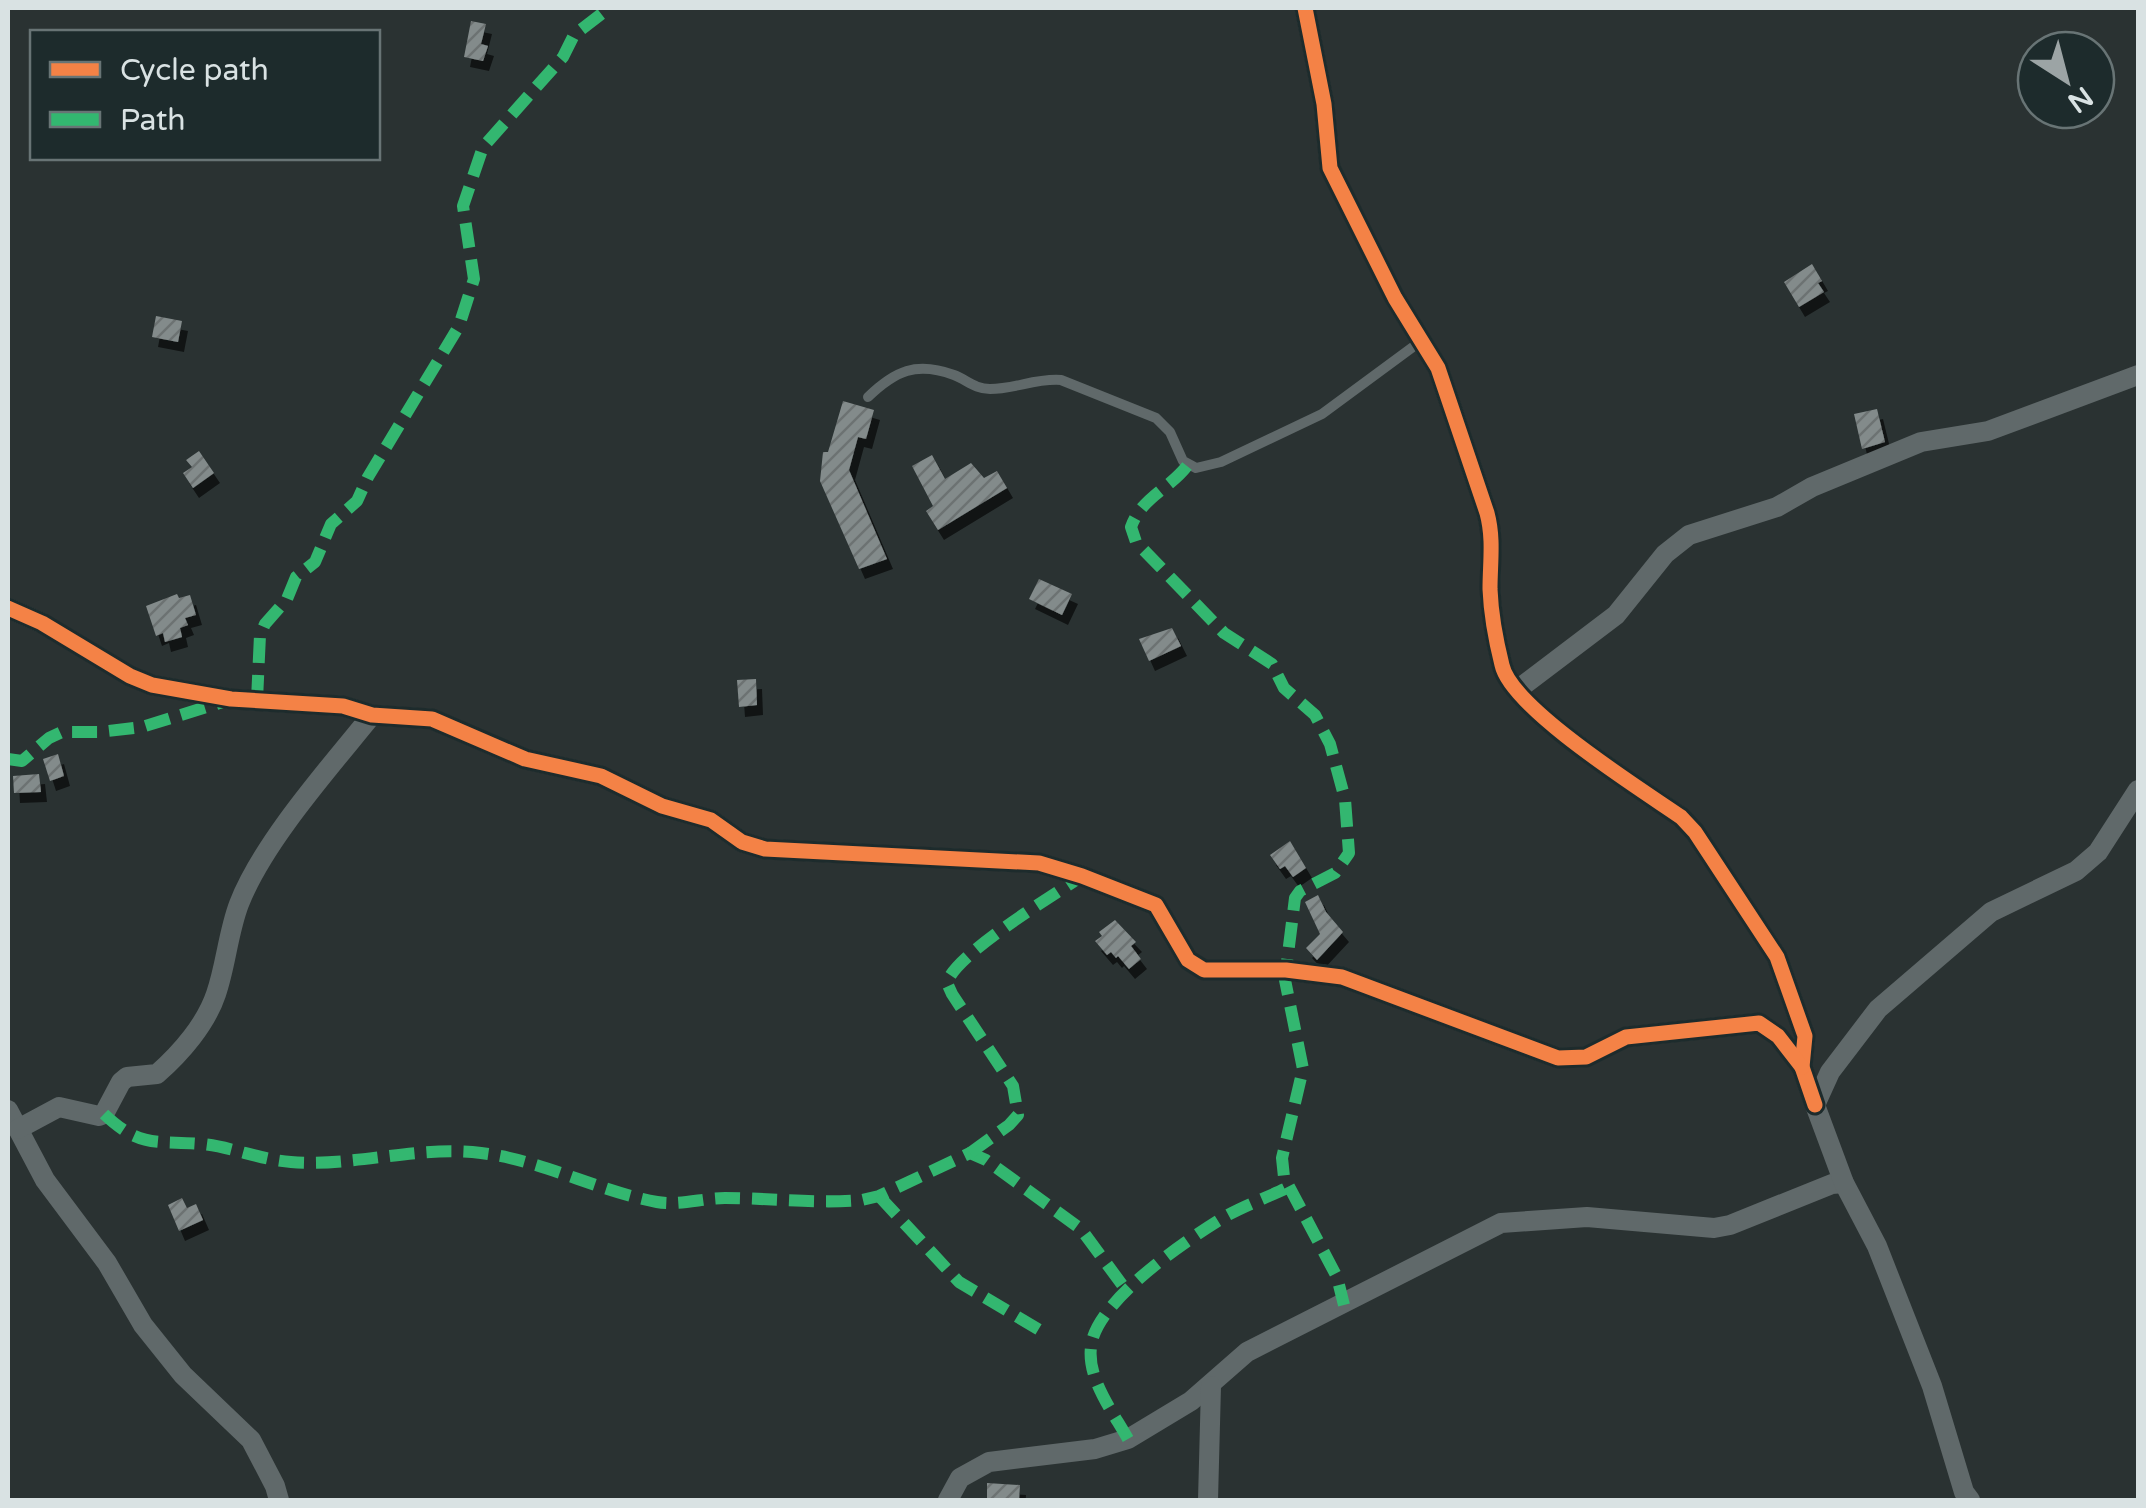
<svg xmlns="http://www.w3.org/2000/svg" width="2146" height="1508" font-family="'Varela Round',sans-serif">
<style>
.building{fill:url(#building-hatch);filter:url(#shadow)}
.lines{fill:none;stroke-linecap:round;stroke-linejoin:round}
.service{stroke:#60696a;stroke-width:10}
.minor{stroke:#60696a;stroke-width:20}
.quiet{stroke:#33b770;stroke-width:12;stroke-dasharray:25 12;stroke-linecap:butt}
.cycleway-casing{stroke:#1d2b2c;stroke-width:21}
.cycleway{stroke:#f48246;stroke-width:15}
</style>
<defs>
<pattern id="building-hatch" width="6" height="6" patternUnits="userSpaceOnUse" patternTransform="scale(2.5)"><rect width="6" height="6" fill="#838b8b"/><path d="M-1 1l2-2M0 6l6-6M5 7l2-2" fill="none" stroke="#6c7272"/></pattern>
<filter id="shadow"><feDropShadow dx="6" dy="10" stdDeviation="0" flood-color="#0009"/></filter>
</defs>
<rect width="100%" height="100%" fill="#2a3232"/>
<!-- building -->
<g class="building">
<path d="M 471,21 L 486,24 L 481,44 L 488,46 L 483,61 L 464,57 Z"/>
<path d="M 1812,264 L 1822,281 L 1818,283 L 1824,292 L 1799,307 L 1784,282 Z"/>
<path d="M 156,316 L 182,321 L 178,342 L 152,337 Z"/>
<path d="M 843,401 L 874,410 L 866,439 L 858,437 L 849,470 L 887,559 L 859,569 L 820,481 L 823,452 L 828,452 Z"/>
<path d="M 1877,409 L 1885,442 L 1862,449 L 1854,414 Z"/>
<path d="M 199,451 L 214,473 L 193,488 L 183,473 L 192,467 L 186,460 Z"/>
<path d="M 932,455 L 945,479 L 971,463 L 984,478 L 997,471 L 1007,488 L 938,530 L 926,511 L 933,506 L 912,466 Z"/>
<path d="M 1039,579 L 1072,594 L 1062,615 L 1029,599 Z"/>
<path d="M 177,594 L 179,598 L 190,595 L 196,615 L 185,618 L 188,625 L 180,628 L 182,637 L 165,642 L 163,633 L 156,636 L 146,606 Z"/>
<path d="M 1172,628 L 1181,646 L 1149,661 L 1139,639 Z"/>
<path d="M 756,679 L 757,705 L 739,707 L 737,680 Z"/>
<path d="M 58,754 L 64,776 L 50,781 L 43,759 Z"/>
<path d="M 39,774 L 41,792 L 14,793 L 13,776 Z"/>
<path d="M 1290,841 L 1306,868 L 1293,877 L 1285,866 L 1280,869 L 1270,855 Z"/>
<path d="M 1318,895 L 1326,912 L 1343,932 L 1317,960 L 1306,948 L 1320,934 L 1305,902 Z"/>
<path d="M 1115,920 L 1136,942 L 1131,946 L 1141,959 L 1129,969 L 1118,956 L 1116,958 L 1111,952 L 1107,955 L 1095,941 L 1102,936 L 1099,932 Z"/>
<path d="M 182,1198 L 187,1208 L 196,1204 L 203,1220 L 179,1231 L 168,1205 Z"/>
<path d="M 987,1483 L 1020,1485 L 1019,1500 L 987,1500 Z"/>
</g>
<g class="lines">
<!-- service -->
<path class="service" d="M 868,397 C 895,371 916,361 954,375 C 967,380 975,389 990,389 C 1015,389 1036,378 1061,380 L 1156,418 L 1170,432 L 1183,461 L 1196,468 L 1221,462 L 1322,414 L 1421,341"/>
<!-- minor -->
<g class="minor">
<path d="M 1305,8 L 1324,104 L 1330,168 L 1395,298 L 1438,368 L 1487,513 C 1494,539 1490,563 1490,589 C 1491,614 1496,641 1502,665 C 1511,708 1642,790 1681,817 L 1695,832 L 1777,957 L 1805,1036 L 1802,1067 L 1815,1105"/>
<path d="M 8,608 L 42,623 L 130,676 L 152,685 L 231,699 L 343,706 L 372,715 L 432,719 L 525,759 L 601,776 L 662,806 L 711,820 L 742,842 L 765,849 L 1039,863 L 1082,876 L 1156,905 L 1188,960 L 1204,970 L 1286,970 L 1342,977 L 1558,1058 L 1586,1057 L 1626,1037 L 1759,1023 L 1778,1036 L 1802,1067"/>
<path d="M 1517,690 L 1616,615 L 1665,554 L 1689,535 L 1777,507 L 1812,487 L 1921,442 L 1988,431 L 2138,375"/>
<path d="M 8,1110 L 45,1180 L 107,1263 L 143,1325 L 183,1375 L 251,1440 L 275,1486 L 279,1500"/>
<path d="M 18,1129 L 59,1107 L 99,1116 L 104,1114 L 121,1082 L 127,1077 L 157,1074 C 181,1053 206,1024 216,994 C 226,965 228,933 239,904 C 263,842 330,767 372,715"/>
<path d="M 948,1500 L 960,1478 L 989,1462 L 1095,1449 L 1128,1439 L 1191,1401 L 1247,1352 L 1501,1223 L 1587,1217 L 1714,1228 L 1730,1225 L 1832,1184 L 1844,1183"/>
<path d="M 1208,1500 L 1211,1386"/>
<path d="M 1970,1500 L 1964,1492 L 1932,1386 L 1877,1246 L 1844,1183 L 1815,1105 L 1830,1072 L 1878,1009 L 1991,912 L 2076,871 L 2098,852 L 2138,790"/>
</g>
<!-- quiet -->
<g class="quiet">
<path d="M 1187,466 C 1169,489 1141,498 1131,527 L 1136,542 L 1224,633 L 1272,664 L 1284,688 L 1315,715 L 1330,744 L 1345,799 L 1349,853 L 1335,873 L 1300,891 L 1295,898 L 1286,970"/>
<path d="M 257,700 L 260,635 L 265,624 L 287,599 L 296,577 L 315,562 L 331,524 L 357,501 L 368,477 L 459,326 L 474,279 L 463,206 L 483,147 L 563,57 L 574,35 L 609,8"/>
<path d="M 8,759 L 22,761 L 49,738 L 62,732 L 99,732 L 142,727 L 226,701"/>
<path d="M 1283,970 L 1303,1069 L 1282,1158 L 1284,1177 L 1337,1277 L 1344,1305"/>
<path d="M 104,1114 C 141,1149 156,1140 202,1144 C 232,1147 261,1160 291,1162 C 355,1167 417,1145 481,1153 C 542,1160 597,1191 657,1202 C 679,1206 703,1198 725,1198 C 770,1198 817,1204 862,1200 L 879,1196 L 970,1153 L 986,1160 L 1081,1229 L 1126,1290"/>
<path d="M 970,1153 L 1009,1125 L 1018,1115 L 1013,1086 L 952,994 L 947,983 C 954,955 1054,895 1082,876"/>
<path d="M 879,1196 L 959,1282 L 1043,1332"/>
<path d="M 1128,1439 C 1113,1412 1087,1379 1091,1347 C 1095,1301 1188,1239 1226,1216 C 1246,1205 1268,1197 1289,1187"/>
</g>
<defs>
<g id="cycleway">
<path d="M 1305,8 L 1324,104 L 1330,168 L 1395,298 L 1438,368 L 1487,513 C 1494,539 1490,563 1490,589 C 1491,614 1496,641 1502,665 C 1511,708 1642,790 1681,817 L 1695,832 L 1777,957 L 1805,1036 L 1802,1067 L 1815,1105"/>
<path d="M 8,608 L 42,623 L 130,676 L 152,685 L 231,699 L 343,706 L 372,715 L 432,719 L 525,759 L 601,776 L 662,806 L 711,820 L 742,842 L 765,849 L 1039,863 L 1082,876 L 1156,905 L 1188,960 L 1204,970 L 1286,970 L 1342,977 L 1558,1058 L 1586,1057 L 1626,1037 L 1759,1023 L 1778,1036 L 1802,1067"/>
</g>
</defs>
<!-- cycleway casing -->
<use href="#cycleway" class="cycleway-casing"/>
<!-- cycleway -->
<use href="#cycleway" class="cycleway"/>
</g>
<!-- border -->
<rect width="2146" height="1508" fill="none" stroke="#d9e2e3" stroke-width="20"/>
<!-- legend -->
<rect x="30" y="30" width="350" height="130" fill="#1d2b2c" stroke="#687475" stroke-width="2.5"/>
<rect x="50" y="62" width="50" height="15" fill="#f48246" stroke="#687475" stroke-width="2.5"/>
<text x="120" y="80" font-size="30" fill="#d9e2e3">Cycle path</text>
<rect x="50" y="112" width="50" height="15" fill="#33b770" stroke="#687475" stroke-width="2.5"/>
<text x="120" y="130" font-size="30" fill="#d9e2e3">Path</text>
<!-- north arrow -->
<g transform="translate(2066 80) rotate(144)"><circle r="48" fill="#1d2b2c" stroke="#687475" stroke-width="2.5"/>
<path d="M0-8L18 38L0 25L-18 38Z" fill="#9ca4a5"/>
<text y="-15" font-size="28" font-weight="bold" text-anchor="middle" fill="#d9e2e3">N</text>
</g>
</svg>
